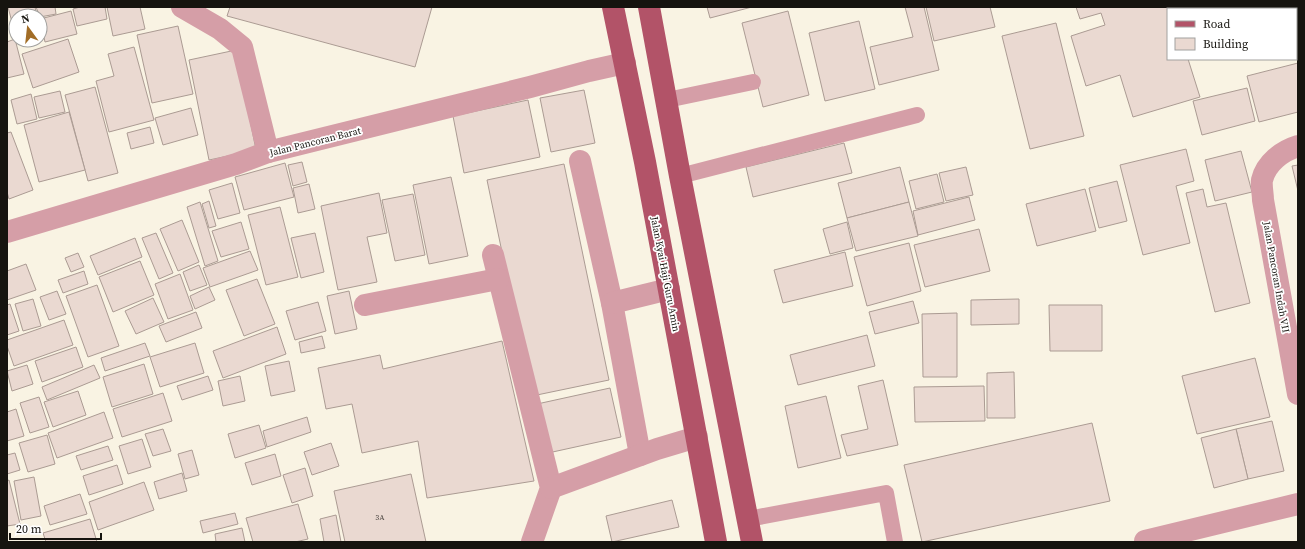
<svg xmlns="http://www.w3.org/2000/svg" width="1305" height="549" font-family="'Source Serif 4',serif">
<style>
.building{fill:#ead9d1;stroke:#ab9b93}
.lines{fill:none;stroke-linecap:round;stroke-linejoin:round}
.service{stroke:#d59ea7;stroke-width:16}
.minor{stroke:#d59ea7;stroke-width:22}
.primary{stroke:#b25368;stroke-width:22}
.labels{text-anchor:middle;stroke-width:3.5;stroke-linejoin:round;paint-order:stroke}
.number-label{font-size:8px;fill:#4b4540}
.street-label{font-size:10px;fill:#16140f;stroke:#fff}
</style>
<rect width="100%" height="100%" fill="#f9f3e3"/>
<!-- building -->
<g class="building">
<path d="M 8,7 L 35,7 L 37,16 L 16,16 L 16,26 L 13,26 Z"/>
<path d="M 36,7 L 55,7 L 56,14 L 40,17 Z"/>
<path d="M 80,7 L 105,7 L 107,19 L 77,26 L 73,9 Z"/>
<path d="M 107,7 L 140,7 L 145,29 L 113,36 Z"/>
<path d="M 230,7 L 432,7 L 415,67 L 227,16 Z"/>
<path d="M 707,7 L 752,7 L 710,18 Z"/>
<path d="M 905,7 L 924,7 L 939,70 L 879,85 L 870,47 L 913,37 Z"/>
<path d="M 926,7 L 990,7 L 995,27 L 934,41 Z"/>
<path d="M 1076,7 L 1215,7 L 1209,9 L 1168,9 L 1168,59 L 1188,59 L 1200,97 L 1133,117 L 1120,75 L 1086,86 L 1071,36 L 1105,25 L 1101,13 L 1080,19 Z"/>
<path d="M 71,11 L 77,34 L 45,42 L 40,19 Z"/>
<path d="M 788,11 L 809,95 L 763,107 L 742,23 Z"/>
<path d="M 859,21 L 875,89 L 825,101 L 809,33 Z"/>
<path d="M 1056,23 L 1084,136 L 1030,149 L 1002,36 Z"/>
<path d="M 178,26 L 193,94 L 152,103 L 137,35 Z"/>
<path d="M 15,39 L 24,74 L 7,78 L 7,42 Z"/>
<path d="M 68,39 L 79,72 L 33,88 L 22,54 Z"/>
<path d="M 134,47 L 154,120 L 109,132 L 96,81 L 114,76 L 108,54 Z"/>
<path d="M 236,50 L 256,150 L 209,160 L 189,60 Z"/>
<path d="M 1298,63 L 1298,112 L 1259,122 L 1247,76 Z"/>
<path d="M 95,87 L 118,173 L 88,181 L 65,95 Z"/>
<path d="M 1247,88 L 1255,121 L 1202,135 L 1193,101 Z"/>
<path d="M 584,90 L 595,143 L 551,152 L 540,98 Z"/>
<path d="M 60,91 L 65,112 L 39,118 L 34,97 Z"/>
<path d="M 31,94 L 37,119 L 17,124 L 11,100 Z"/>
<path d="M 528,100 L 540,157 L 464,173 L 453,116 Z"/>
<path d="M 191,108 L 198,135 L 163,145 L 155,118 Z"/>
<path d="M 69,112 L 85,170 L 39,182 L 24,125 Z"/>
<path d="M 150,127 L 154,143 L 131,149 L 127,133 Z"/>
<path d="M 11,132 L 33,190 L 9,199 L 7,192 L 7,133 Z"/>
<path d="M 844,143 L 852,173 L 753,197 L 746,167 Z"/>
<path d="M 1186,149 L 1194,181 L 1176,186 L 1190,243 L 1143,255 L 1120,165 Z"/>
<path d="M 1241,151 L 1252,192 L 1215,201 L 1205,160 Z"/>
<path d="M 302,162 L 307,182 L 293,186 L 288,165 Z"/>
<path d="M 285,163 L 294,197 L 244,210 L 235,177 Z"/>
<path d="M 564,164 L 609,380 L 532,396 L 487,180 Z"/>
<path d="M 1298,165 L 1298,191 L 1292,166 Z"/>
<path d="M 900,167 L 909,202 L 847,218 L 838,183 Z"/>
<path d="M 966,167 L 973,195 L 946,201 L 939,173 Z"/>
<path d="M 937,174 L 944,202 L 916,209 L 909,181 Z"/>
<path d="M 451,177 L 468,256 L 429,264 L 413,185 Z"/>
<path d="M 1117,181 L 1127,221 L 1099,228 L 1089,188 Z"/>
<path d="M 232,183 L 240,213 L 218,219 L 209,190 Z"/>
<path d="M 309,184 L 315,209 L 298,213 L 293,188 Z"/>
<path d="M 1085,189 L 1096,231 L 1037,246 L 1026,204 Z"/>
<path d="M 1203,189 L 1207,207 L 1226,203 L 1250,303 L 1215,312 L 1186,193 Z"/>
<path d="M 379,193 L 387,233 L 367,237 L 377,282 L 338,290 L 321,206 Z"/>
<path d="M 413,194 L 425,255 L 395,261 L 382,200 Z"/>
<path d="M 969,197 L 975,220 L 918,235 L 913,211 Z"/>
<path d="M 209,201 L 216,226 L 209,228 L 202,204 Z"/>
<path d="M 200,202 L 218,261 L 205,266 L 187,207 Z"/>
<path d="M 909,202 L 918,236 L 856,251 L 847,218 Z"/>
<path d="M 280,207 L 298,277 L 266,285 L 248,215 Z"/>
<path d="M 182,220 L 199,262 L 178,271 L 160,229 Z"/>
<path d="M 241,222 L 249,249 L 221,257 L 212,231 Z"/>
<path d="M 847,222 L 853,248 L 830,254 L 823,229 Z"/>
<path d="M 979,229 L 990,271 L 925,287 L 914,245 Z"/>
<path d="M 156,233 L 173,273 L 159,279 L 142,238 Z"/>
<path d="M 315,233 L 324,272 L 301,278 L 291,238 Z"/>
<path d="M 135,238 L 142,257 L 98,275 L 90,256 Z"/>
<path d="M 909,243 L 921,291 L 867,306 L 854,257 Z"/>
<path d="M 250,251 L 258,270 L 210,287 L 203,268 Z"/>
<path d="M 845,252 L 853,286 L 783,303 L 774,270 Z"/>
<path d="M 78,253 L 84,267 L 71,272 L 65,258 Z"/>
<path d="M 140,261 L 154,295 L 113,312 L 99,277 Z"/>
<path d="M 26,264 L 36,290 L 7,300 L 7,271 Z"/>
<path d="M 199,265 L 207,285 L 190,291 L 183,272 Z"/>
<path d="M 84,271 L 88,284 L 63,293 L 58,280 Z"/>
<path d="M 180,274 L 193,310 L 168,319 L 155,284 Z"/>
<path d="M 257,279 L 275,324 L 244,336 L 226,290 Z"/>
<path d="M 97,285 L 119,346 L 88,357 L 66,296 Z"/>
<path d="M 209,287 L 215,300 L 195,309 L 190,296 Z"/>
<path d="M 57,291 L 66,314 L 49,320 L 40,297 Z"/>
<path d="M 349,291 L 357,329 L 335,334 L 327,296 Z"/>
<path d="M 153,298 L 164,322 L 136,334 L 125,311 Z"/>
<path d="M 33,299 L 41,326 L 23,331 L 15,304 Z"/>
<path d="M 1019,299 L 1019,324 L 971,325 L 971,300 Z"/>
<path d="M 913,301 L 919,323 L 875,334 L 869,312 Z"/>
<path d="M 318,302 L 326,331 L 295,340 L 286,311 Z"/>
<path d="M 10,304 L 19,331 L 7,335 L 7,305 Z"/>
<path d="M 1049,305 L 1102,305 L 1102,351 L 1050,351 Z"/>
<path d="M 196,312 L 202,328 L 166,342 L 159,326 Z"/>
<path d="M 957,313 L 957,377 L 923,377 L 922,314 Z"/>
<path d="M 64,320 L 73,345 L 14,366 L 7,346 L 7,340 Z"/>
<path d="M 277,327 L 286,354 L 223,378 L 213,351 Z"/>
<path d="M 867,335 L 875,366 L 798,385 L 790,355 Z"/>
<path d="M 322,336 L 325,348 L 301,353 L 299,342 Z"/>
<path d="M 502,341 L 534,481 L 427,498 L 418,441 L 362,453 L 352,404 L 326,409 L 318,368 L 380,355 L 383,369 Z"/>
<path d="M 145,343 L 150,356 L 105,371 L 101,358 Z"/>
<path d="M 195,343 L 204,373 L 160,387 L 150,357 Z"/>
<path d="M 76,347 L 83,367 L 42,382 L 35,361 Z"/>
<path d="M 1255,358 L 1270,417 L 1197,434 L 1182,376 Z"/>
<path d="M 289,361 L 295,391 L 271,396 L 265,366 Z"/>
<path d="M 144,364 L 153,394 L 112,407 L 103,377 Z"/>
<path d="M 27,365 L 33,384 L 12,391 L 7,371 Z"/>
<path d="M 94,365 L 100,378 L 47,400 L 42,387 Z"/>
<path d="M 1014,372 L 1015,418 L 987,418 L 987,373 Z"/>
<path d="M 208,376 L 213,390 L 182,400 L 177,386 Z"/>
<path d="M 240,376 L 245,401 L 223,406 L 218,381 Z"/>
<path d="M 883,380 L 898,445 L 847,456 L 841,435 L 868,429 L 858,386 Z"/>
<path d="M 984,386 L 985,421 L 915,422 L 914,387 Z"/>
<path d="M 610,388 L 621,437 L 548,453 L 537,404 Z"/>
<path d="M 78,391 L 86,415 L 53,427 L 44,402 Z"/>
<path d="M 163,393 L 172,421 L 122,437 L 113,409 Z"/>
<path d="M 826,396 L 841,458 L 798,468 L 785,406 Z"/>
<path d="M 39,397 L 49,427 L 30,433 L 20,403 Z"/>
<path d="M 16,409 L 24,436 L 7,441 L 7,412 Z"/>
<path d="M 104,412 L 113,438 L 57,458 L 48,433 Z"/>
<path d="M 307,417 L 311,432 L 267,447 L 263,431 Z"/>
<path d="M 1272,421 L 1284,471 L 1248,479 L 1236,429 Z"/>
<path d="M 1092,423 L 1110,501 L 922,542 L 904,465 Z"/>
<path d="M 259,425 L 266,448 L 235,458 L 228,434 Z"/>
<path d="M 163,429 L 171,451 L 153,456 L 145,434 Z"/>
<path d="M 1236,429 L 1248,479 L 1214,488 L 1201,438 Z"/>
<path d="M 47,435 L 55,464 L 28,472 L 19,443 Z"/>
<path d="M 142,439 L 151,467 L 128,474 L 119,446 Z"/>
<path d="M 331,443 L 339,466 L 312,475 L 304,452 Z"/>
<path d="M 108,446 L 113,460 L 81,470 L 76,456 Z"/>
<path d="M 192,450 L 199,475 L 185,479 L 178,454 Z"/>
<path d="M 15,453 L 20,470 L 7,474 L 7,455 Z"/>
<path d="M 275,454 L 281,476 L 252,485 L 245,463 Z"/>
<path d="M 117,465 L 123,484 L 89,495 L 83,476 Z"/>
<path d="M 305,468 L 313,496 L 292,503 L 283,475 Z"/>
<path d="M 182,473 L 187,491 L 159,499 L 154,482 Z"/>
<path d="M 411,474 L 426,542 L 345,542 L 334,491 Z"/>
<path d="M 34,477 L 41,516 L 21,520 L 14,481 Z"/>
<path d="M 9,480 L 20,524 L 7,526 L 7,481 Z"/>
<path d="M 144,482 L 154,510 L 98,530 L 89,502 Z"/>
<path d="M 80,494 L 87,514 L 50,525 L 44,506 Z"/>
<path d="M 672,500 L 679,527 L 612,542 L 606,516 Z"/>
<path d="M 298,504 L 308,539 L 295,542 L 253,542 L 246,518 Z"/>
<path d="M 235,513 L 238,524 L 203,533 L 200,521 Z"/>
<path d="M 336,515 L 341,542 L 324,542 L 320,519 Z"/>
<path d="M 90,519 L 97,542 L 46,542 L 43,533 Z"/>
<path d="M 242,528 L 245,542 L 216,542 L 215,534 Z"/>
</g>
<g class="lines">
<!-- service -->
<g class="service">
<path d="M 667,100 L 753,82"/>
<path d="M 680,176 L 917,115"/>
<path d="M 748,519 L 886,493 L 895,542"/>
</g>
<!-- minor -->
<g class="minor">
<path d="M 182,7 L 220,29 L 242,47 L 268,152"/>
<path d="M 1298,146 C 1282,151 1266,163 1262,180 C 1261,186 1263,194 1263,200 L 1298,394"/>
<path d="M 580,161 L 612,303 L 640,455"/>
<path d="M 7,232 L 236,164 L 268,152 L 530,87 L 589,71 L 625,63"/>
<path d="M 493,255 L 551,488 L 532,542"/>
<path d="M 612,303 L 669,289"/>
<path d="M 365,305 L 498,279"/>
<path d="M 551,488 L 657,449 L 697,437"/>
<path d="M 1145,541 L 1298,504"/>
</g>
<!-- primary -->
<g class="primary">
<path d="M 613,7 L 645,162 L 716,542"/>
<path d="M 649,7 L 680,176 L 752,542"/>
</g>
</g>
<g class="labels">
<!-- number labels -->
<g class="number-label">
<text x="380" y="520">3A</text>
</g>
<!-- street labels -->
<g class="street-label">
<text transform="translate(315 141) rotate(-14)" y="4">Jalan Pancoran Barat</text>
<text transform="translate(666 274) rotate(79)" y="4">Jalan Kyai Haji Guru Amin</text>
<text transform="translate(1277 277) rotate(80)" y="4">Jalan Pancoran Indah VII</text>
</g>
</g>
<!-- border -->
<rect width="1305" height="549" fill="none" stroke="#16140f" stroke-width="16"/>
<!-- legend -->
<rect x="1167" y="8" width="130" height="52" fill="#ffffff" stroke="#a2a19f"/>
<rect x="1175" y="21" width="20" height="6" fill="#b25368" stroke="#a2a19f"/>
<text x="1203" y="28" font-size="12" fill="#16140f">Road</text>
<rect x="1175" y="38" width="20" height="12" fill="#ead9d1" stroke="#a2a19f"/>
<text x="1203" y="48" font-size="12" fill="#16140f">Building</text>
<!-- north arrow -->
<g transform="translate(28 28) rotate(345)"><circle r="19" fill="#ffffff" stroke="#a2a19f"/>
<path d="M0-3L7 15L0 10L-7 15Z" fill="#a26d26"/>
<text y="-6" font-size="11" font-weight="bold" text-anchor="middle" fill="#16140f">N</text>
</g>
<!-- scale -->
<path d="M10 533v6h91v-6" fill="none" stroke="#16140f" stroke-width="2"/>
<text x="16" y="533" font-size="12" fill="#16140f" stroke="#ffffff" stroke-width="3" paint-order="stroke">20 m</text>
</svg>
